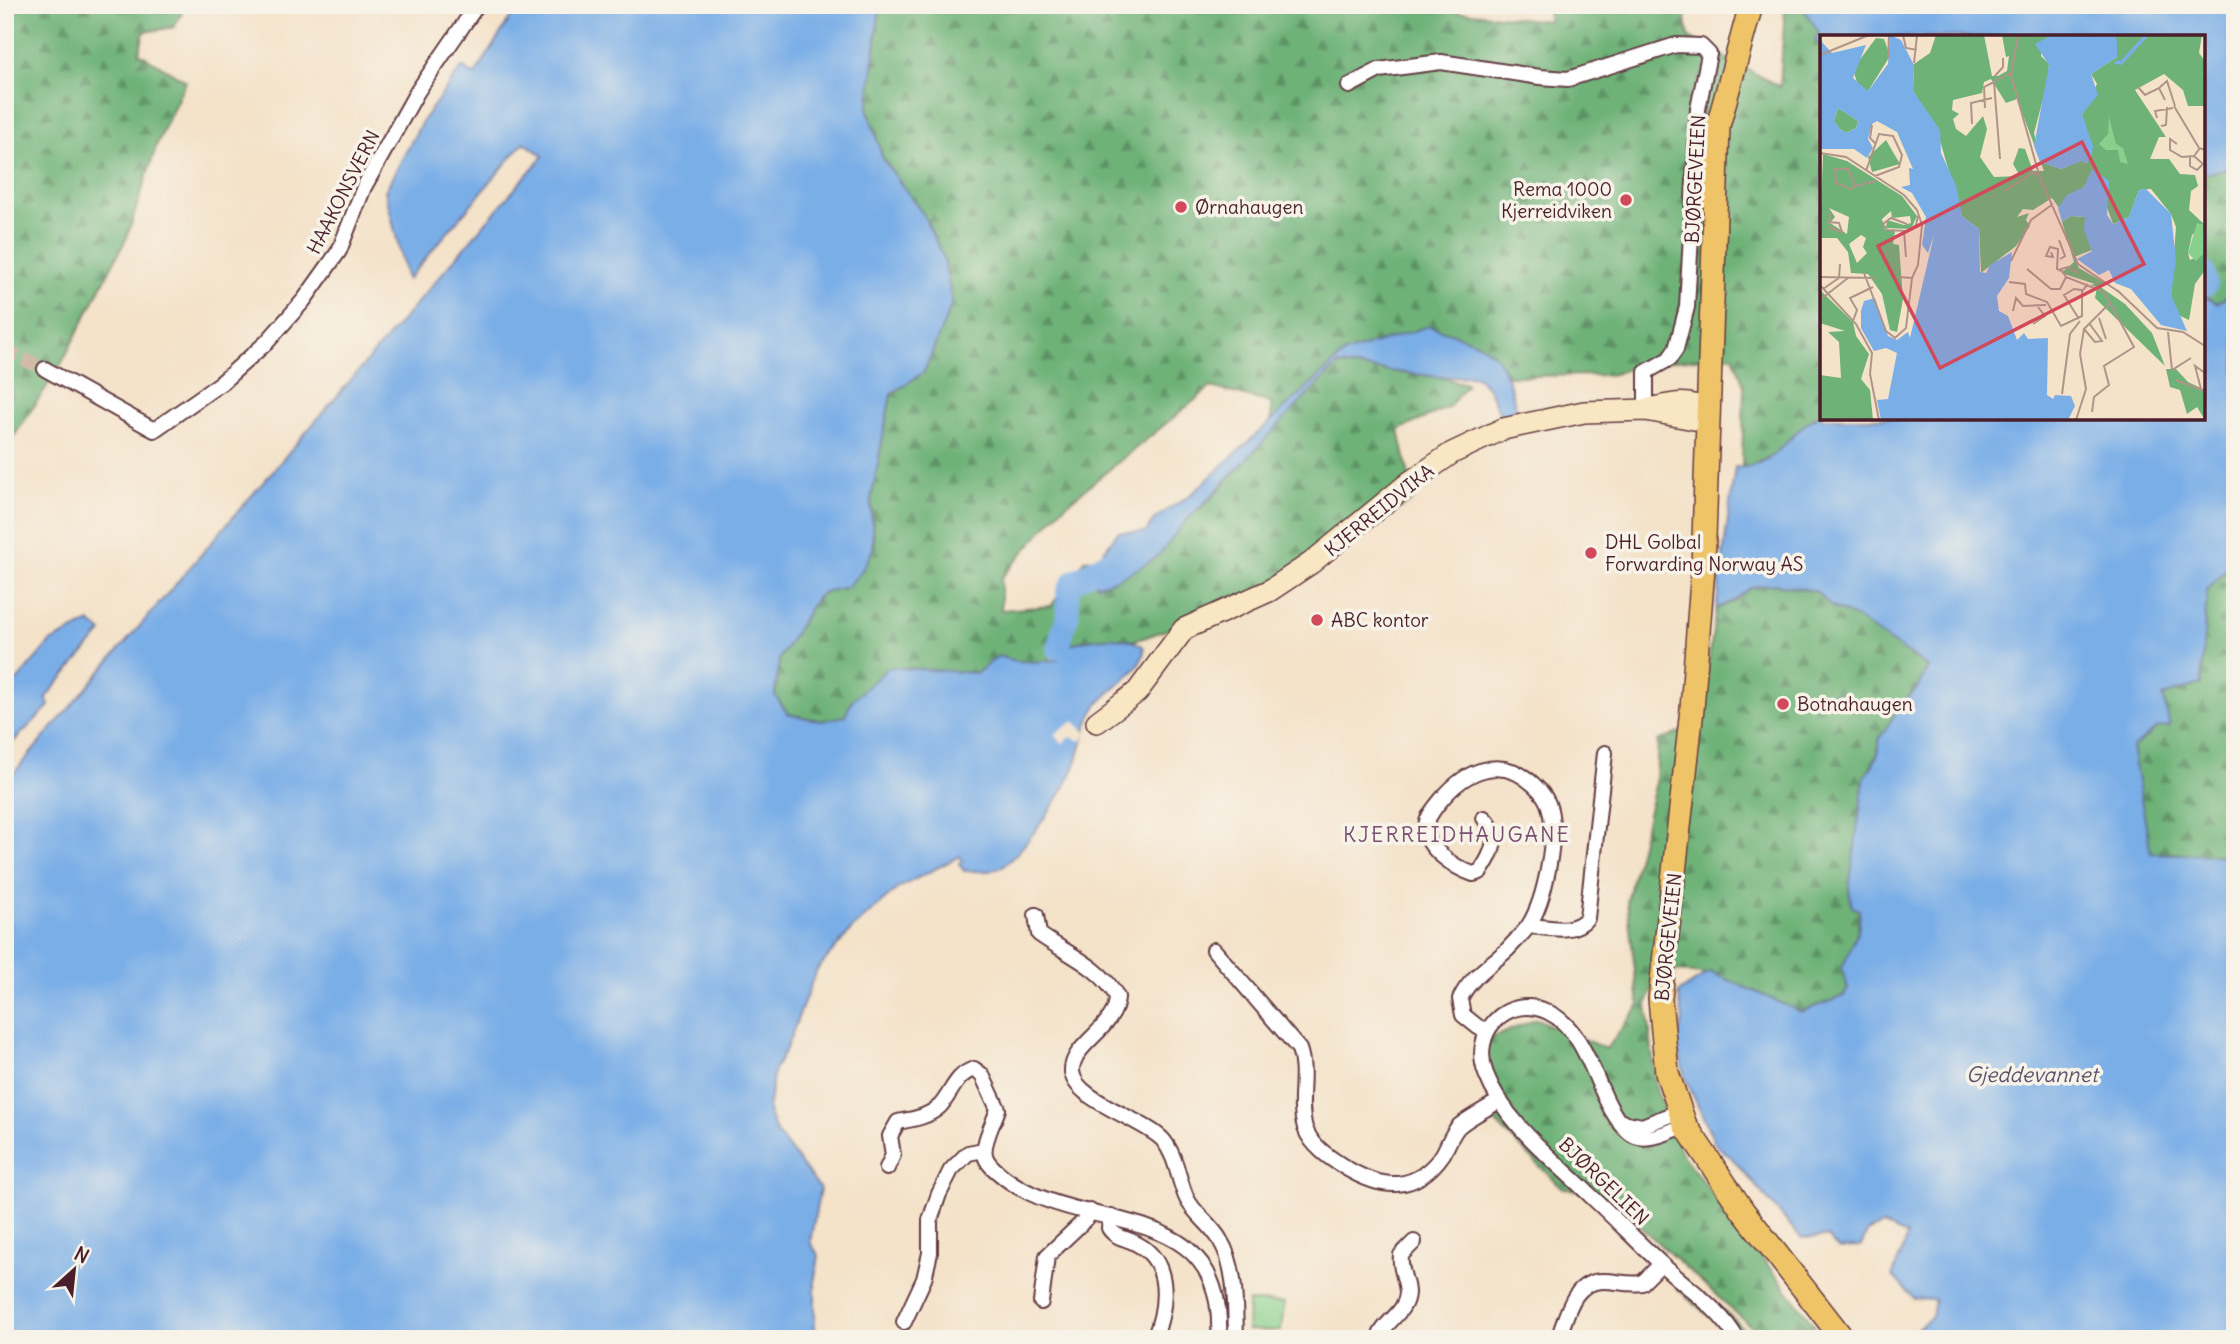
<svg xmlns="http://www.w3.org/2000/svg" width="2240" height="1344" font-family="Delius,sans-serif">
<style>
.grass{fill:#88d08c;stroke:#69785c;stroke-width:2}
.forest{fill:url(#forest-firs);stroke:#5c6852;stroke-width:2}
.water{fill:#7aaee7;stroke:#626689;stroke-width:2}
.pier{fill:#f4e2c9}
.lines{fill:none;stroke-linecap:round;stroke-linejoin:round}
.river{stroke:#7aaee7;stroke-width:23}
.street-tunnel{stroke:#d2bba9;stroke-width:14;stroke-dasharray:14 7;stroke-linecap:butt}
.street-casing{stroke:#643c43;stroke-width:18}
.secondary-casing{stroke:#643c43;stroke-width:24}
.primary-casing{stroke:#643c43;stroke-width:26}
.street{stroke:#fff;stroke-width:14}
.secondary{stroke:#f9e7c3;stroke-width:21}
.primary{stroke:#efc469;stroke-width:23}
.poi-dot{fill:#d1495b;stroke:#f7f3e8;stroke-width:2.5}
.labels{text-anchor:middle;stroke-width:7;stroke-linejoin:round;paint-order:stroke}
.street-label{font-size:19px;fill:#4a1f2b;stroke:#f7f3e8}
.poi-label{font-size:19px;fill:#4a1f2b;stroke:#f7f3e8;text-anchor:start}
.neighbourhood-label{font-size:21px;letter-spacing:2px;fill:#7a5071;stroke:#f7f3e8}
.water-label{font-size:21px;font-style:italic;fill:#5b516d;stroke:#f7f3e8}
.inset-river{fill:none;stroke:#7aaee7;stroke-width:3.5}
.inset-road{fill:none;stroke:#b0948a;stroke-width:2}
.view{fill:#d1495b;fill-opacity:0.15;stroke:#d1495b;stroke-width:3.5}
.inset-edge{fill:none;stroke:#4a1f2b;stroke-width:3.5}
</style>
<defs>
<pattern id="forest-firs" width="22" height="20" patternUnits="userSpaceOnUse" patternTransform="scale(1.75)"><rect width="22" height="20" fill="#6eb278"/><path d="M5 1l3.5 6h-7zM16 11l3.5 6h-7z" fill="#5c9063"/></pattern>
</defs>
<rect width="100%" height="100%" fill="#f7f3e8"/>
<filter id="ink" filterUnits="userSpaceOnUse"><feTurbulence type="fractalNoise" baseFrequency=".0143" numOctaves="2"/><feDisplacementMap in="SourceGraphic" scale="14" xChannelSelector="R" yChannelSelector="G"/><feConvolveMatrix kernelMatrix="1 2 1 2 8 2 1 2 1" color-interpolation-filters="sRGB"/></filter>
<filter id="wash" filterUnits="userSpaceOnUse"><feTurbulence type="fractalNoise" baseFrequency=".00686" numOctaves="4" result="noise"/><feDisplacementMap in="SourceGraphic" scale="28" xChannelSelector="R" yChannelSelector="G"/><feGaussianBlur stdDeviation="1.57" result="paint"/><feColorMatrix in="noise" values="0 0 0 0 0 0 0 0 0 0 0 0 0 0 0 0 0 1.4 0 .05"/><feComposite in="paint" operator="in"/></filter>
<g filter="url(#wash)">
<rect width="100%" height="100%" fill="#f4e2c9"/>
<!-- grass -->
<path class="grass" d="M 1248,1302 L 1284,1303 L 1281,1331 L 1247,1330 Z"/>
<!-- forest -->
<g class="forest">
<path d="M 5,5 L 186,5 L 174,27 L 144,32 L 139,53 L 186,81 L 157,144 L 127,237 L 59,368 L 5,450 Z"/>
<path d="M 880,5 L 1450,5 L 1452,11 L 1548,21 L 1548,5 L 1684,5 L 1689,38 L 1780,87 L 1785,5 L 1801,5 L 1820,32 L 1815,40 L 1822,48 L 1822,414 L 1814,417 L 1780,452 L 1747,468 L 1742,467 L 1744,386 L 1733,355 L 1642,364 L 1611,375 L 1509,376 L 1492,352 L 1345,353 L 1271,422 L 1271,403 L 1211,387 L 1063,507 L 1001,578 L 1001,610 L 1051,606 L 1085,560 L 1100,558 L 1089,571 L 1183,524 L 1215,494 L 1282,419 L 1338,365 L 1440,377 L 1467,384 L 1449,407 L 1399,430 L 1414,499 C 1337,554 1251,603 1160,632 C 1151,635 1139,641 1129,641 C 1097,641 1069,634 1046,662 L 1016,662 L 998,656 L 977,673 L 906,670 L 845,716 L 822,721 L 788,714 L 775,695 L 779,659 L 816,598 L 824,592 L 847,587 L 874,546 L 871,499 L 891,394 L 924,371 L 952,303 L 944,259 L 923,214 L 883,159 L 868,110 Z"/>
<path d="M 2235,167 L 2235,301 L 2228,296 L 2217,303 L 2203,296 L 2206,285 L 2203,285 L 2203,174 Z"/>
<path d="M 2235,546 L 2235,859 L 2214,855 L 2151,853 L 2131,748 L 2157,728 L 2163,696 L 2201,684 L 2207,590 L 2230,566 Z"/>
<path d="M 1776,584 L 1815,591 L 1833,608 L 1853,616 L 1928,666 L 1918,687 L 1899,708 L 1880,738 L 1877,757 L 1864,779 L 1860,916 L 1856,937 L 1842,968 L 1848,989 L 1844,996 L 1801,1012 L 1710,972 L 1706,975 L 1659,968 L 1647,1004 L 1656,1089 L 1683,1156 L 1815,1326 L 1754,1329 L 1606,1196 L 1562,1188 L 1490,1117 L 1501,1093 L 1477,1044 L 1537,1019 L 1606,1049 L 1639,1006 L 1627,901 L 1656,782 L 1658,741 L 1700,724 L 1716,609 L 1735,600 L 1751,587 Z"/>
<path d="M 1675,1286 C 1703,1294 1735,1315 1752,1339 L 1725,1339 L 1728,1333 Z"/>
</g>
<!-- water -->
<g class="water">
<path d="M 518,5 L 880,5 L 868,110 L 883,159 L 923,214 L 944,259 L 952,303 L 924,372 L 891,394 L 871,499 L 873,549 L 861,572 L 847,587 L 824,592 L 816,598 L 779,659 L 775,695 L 788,714 L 822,721 L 845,716 L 852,700 L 889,667 L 977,673 L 998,656 C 1019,663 1037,663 1059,659 L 1058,648 C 1084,639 1118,631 1143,646 C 1150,668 1105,691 1096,707 C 1084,725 1082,748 1074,768 C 1064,792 1022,855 1001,867 C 989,874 977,870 964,871 L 959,864 L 963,861 L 960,856 L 898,888 L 852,929 L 816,971 L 786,1049 L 774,1070 L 768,1110 L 775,1130 L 820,1189 L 810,1242 L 819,1256 L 815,1276 L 815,1339 L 5,1339 L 5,783 L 543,156 L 524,142 L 407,280 L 385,191 L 423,120 L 462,67 L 475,75 Z"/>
<path d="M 1801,5 L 2235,5 L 2235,167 L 2203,174 L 2203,37 L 1822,37 L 1822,48 L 1815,40 L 1819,32 Z"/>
<path d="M 2203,296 L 2217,303 L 2228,296 L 2235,301 L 2235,546 L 2230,566 L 2207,590 L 2201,684 L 2163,696 L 2170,726 L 2157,728 L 2132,748 L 2151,853 L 2214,855 L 2235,859 L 2235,1339 L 1904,1339 L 1932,1317 L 1935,1300 L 1914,1299 L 1893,1276 C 1896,1261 1905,1251 1907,1235 L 1883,1225 L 1868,1231 L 1861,1246 L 1839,1249 L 1827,1237 L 1801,1238 L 1731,1157 L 1716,1145 L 1686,1080 L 1676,1043 L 1683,1020 L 1678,993 L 1710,972 L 1801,1012 L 1844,996 L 1848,989 L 1842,968 C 1849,951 1863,929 1859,910 L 1852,907 L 1849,889 L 1864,779 L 1877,757 L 1880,738 L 1899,708 L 1918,687 L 1928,667 L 1853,616 L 1833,608 L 1815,591 L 1776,584 L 1751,587 L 1735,600 L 1716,609 L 1735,467 C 1779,470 1789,427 1822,414 L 1822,418 L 2203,418 Z"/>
<path d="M 1429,326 C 1496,348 1502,347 1518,418 L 1504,423 L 1488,388 L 1476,376 L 1440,377 L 1338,365 C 1285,415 1238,471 1186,521 C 1175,532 1167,549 1155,558 C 1139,569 1116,581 1097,585 L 1089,571 L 1118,532 L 1146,532 C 1158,510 1177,507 1195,491 L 1345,353 Z"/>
<path d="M 90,622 L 102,632 L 46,697 L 49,706 L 5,750 L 5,694 L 50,642 Z"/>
</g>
<!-- pier -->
<path class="pier" d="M 1074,721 L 1086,732 L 1082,741 L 1071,737 L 1062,743 L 1055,734 Z"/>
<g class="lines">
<!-- river -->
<g class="river">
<path d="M 2203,272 L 2206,285"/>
<path d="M 1058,648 L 1068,614 L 1068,591 L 1073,582 L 1115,558"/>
</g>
</g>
</g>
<g filter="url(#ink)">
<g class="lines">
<!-- street-tunnel -->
<path class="street-tunnel" d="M 5,350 L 45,369"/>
<defs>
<g id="street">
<path d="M 1349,86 L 1379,70 L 1441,62 L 1540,77 L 1568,79 L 1676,45 L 1701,46 L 1709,54 L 1698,109 L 1687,307 L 1676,349 L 1669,359 L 1646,372 L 1646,410"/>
<path d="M 45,369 L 154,430 L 221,383 L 267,342 L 304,300 L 339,251 L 364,187 L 417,92 L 477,5"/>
<path d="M 1484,818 C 1502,835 1492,855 1480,872 L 1473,874 C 1456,868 1425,849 1426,828 C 1426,817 1435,808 1441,800 C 1465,771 1500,754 1533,784 C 1540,790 1548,800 1550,810 C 1557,839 1545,900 1529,925 C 1524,933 1515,941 1508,949 C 1491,965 1470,977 1460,999 L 1463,1015 L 1478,1027 L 1487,1030"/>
<path d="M 1036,915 L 1039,934 C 1065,953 1102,967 1117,997 C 1117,1028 1071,1044 1072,1071 C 1073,1100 1144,1119 1163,1140 C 1177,1157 1178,1180 1187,1199 C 1195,1215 1211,1224 1220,1240 C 1237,1267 1235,1308 1236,1339"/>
<path d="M 1529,926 C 1549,927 1573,935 1587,918 L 1605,753"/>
<path d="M 1214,950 L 1299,1049 C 1308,1074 1297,1102 1305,1128 C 1311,1146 1331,1159 1346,1168 C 1383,1190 1416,1193 1443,1154 C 1448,1145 1452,1133 1459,1126 C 1471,1116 1487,1109 1500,1100"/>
<path d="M 1621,1122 L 1642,1126 L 1680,1111"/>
<path d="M 1685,1125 C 1671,1131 1644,1145 1630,1133 C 1596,1106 1594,1034 1548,1012 C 1506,993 1470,1033 1486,1074 C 1505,1124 1557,1162 1593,1198 C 1618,1221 1641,1246 1666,1268 C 1690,1290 1721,1310 1737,1339"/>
<path d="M 887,1168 L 893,1155 L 890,1136 L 898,1122 C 914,1119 928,1117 940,1106 C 952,1093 955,1075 974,1069 L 982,1075 L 998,1109 C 994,1122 982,1143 985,1155 C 987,1165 997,1171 1005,1178 C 1084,1238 1226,1194 1219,1339"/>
<path d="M 1111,1216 L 1109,1228 C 1115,1238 1127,1238 1137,1244 C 1172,1262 1167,1307 1154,1339"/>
<path d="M 1041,1302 L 1047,1256 L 1086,1219 L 1090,1211"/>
<path d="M 904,1322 L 924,1279 L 930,1253 L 930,1220 L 939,1194 L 951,1170 L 968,1153 L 984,1150"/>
<path d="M 1380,1335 C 1387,1320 1406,1312 1407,1293 C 1407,1280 1399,1270 1401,1255 L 1414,1242"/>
<path d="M 1558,1339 C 1567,1316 1572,1281 1603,1281 C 1617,1281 1629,1285 1642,1283 L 1661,1264"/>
</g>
<path id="secondary" d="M 1097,722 L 1137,692 L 1184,629 L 1269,591 L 1311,563 L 1410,482 L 1452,453 L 1503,429 L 1584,412 L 1646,410 L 1694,419 L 1707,411 C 1686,398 1669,405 1646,410"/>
<path id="primary" d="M 1751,5 L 1718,126 L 1703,568 L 1692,709 L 1660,999 L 1667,1073 L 1685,1125 L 1743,1211 L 1843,1339"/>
</defs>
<!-- street casing -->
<use href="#street" class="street-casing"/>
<!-- secondary casing -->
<use href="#secondary" class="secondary-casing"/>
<!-- primary casing -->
<use href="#primary" class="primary-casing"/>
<!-- street -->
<use href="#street" class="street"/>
<!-- secondary -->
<use href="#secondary" class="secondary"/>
<!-- primary -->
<use href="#primary" class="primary"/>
</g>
</g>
<!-- markers -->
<g class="poi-dot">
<circle cx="1626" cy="200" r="7"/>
<circle cx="1181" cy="207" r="7"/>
<circle cx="1591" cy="553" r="7"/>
<circle cx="1317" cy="620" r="7"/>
<circle cx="1783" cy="704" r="7"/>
</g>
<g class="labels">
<!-- street labels -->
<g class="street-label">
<text transform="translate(1695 179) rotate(-87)" y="7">BJØRGEVEIEN</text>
<text transform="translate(343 192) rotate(-63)" y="7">HAAKONSVERN</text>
<text transform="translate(1379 510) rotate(-39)" y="7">KJERREIDVIKA</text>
<text transform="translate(1668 937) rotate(-84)" y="7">BJØRGEVEIEN</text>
<text transform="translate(1604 1181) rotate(44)" y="7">BJØRGELIEN</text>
</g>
<!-- poi labels -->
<g class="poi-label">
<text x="1612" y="196" text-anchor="end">Rema 1000<tspan x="1612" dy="22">Kjerreidviken</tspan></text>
<text x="1195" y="214">Ørnahaugen</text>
<text x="1605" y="549">DHL Golbal<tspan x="1605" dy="22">Forwarding Norway AS</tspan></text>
<text x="1331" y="627">ABC kontor</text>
<text x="1797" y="711">Botnahaugen</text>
</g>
<!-- neighbourhood labels -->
<g class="neighbourhood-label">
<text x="1457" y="842">KJERREIDHAUGANE</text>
</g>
<!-- water labels -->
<g class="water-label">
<text x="2032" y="1082">Gjeddevannet</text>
</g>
</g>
<!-- overview -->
<g transform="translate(1820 35)">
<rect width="385" height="385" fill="#f4e2c9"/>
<path d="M 116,0 L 164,0 L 172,41 L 178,41 L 187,36 L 189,21 L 186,22 L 182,0 L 232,0 L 222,6 L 221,21 L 229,29 L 227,49 L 214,98 L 221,127 L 241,134 L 262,125 L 267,128 L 269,106 L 262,80 L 277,49 L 271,39 L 297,22 L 295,0 L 382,0 L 379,18 L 385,26 L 385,71 L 368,71 L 363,55 L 344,39 L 315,55 L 346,102 L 339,102 L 330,124 L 349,124 L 360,139 L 375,140 L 378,151 L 371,156 L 369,175 L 385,190 L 372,200 L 368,218 L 370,225 L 385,218 L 385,235 L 375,249 L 369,285 L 356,279 L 351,260 L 356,192 L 351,179 L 331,154 L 319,155 L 309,182 L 293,189 L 274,136 L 264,152 L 239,173 L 232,163 L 213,175 L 203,174 L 197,182 L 209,178 L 206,185 L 210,191 L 196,211 L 161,238 L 159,194 L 142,181 L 116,92 L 93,56 L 94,29 L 110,18 ZM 171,44 L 186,68 L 197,64 L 224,136 L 213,136 L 205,114 L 199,113 L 193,129 L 200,141 L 174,142 L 160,122 L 167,94 L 163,81 L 146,101 L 136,94 L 133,84 L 139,79 L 132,75 L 133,65 L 162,58 L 164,47 ZM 56,3 L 64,4 L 70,21 L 48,56 L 38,51 L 33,34 ZM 18,73 L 38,86 L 36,93 L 26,98 L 20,94 L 14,86 ZM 66,105 L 80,129 L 52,137 L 48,122 ZM 3,119 L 27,126 L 82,161 L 97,181 L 91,194 L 66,193 L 67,185 L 84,190 L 91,188 L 90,181 L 72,183 L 71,176 L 62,184 L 65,195 L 75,196 L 73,209 L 79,210 L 83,264 L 77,297 L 70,295 L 62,259 L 48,239 L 31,238 L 28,217 L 17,203 L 0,203 ZM 9,173 L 29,182 L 27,199 L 10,188 L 15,182 ZM 41,200 L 46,203 L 43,212 L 47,218 L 37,228 L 29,209 ZM 251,181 L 265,182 L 272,215 L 254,222 L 259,233 L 285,248 L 279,251 L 305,269 L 332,298 L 345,331 L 275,263 L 277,252 L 270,250 L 275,249 L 241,238 L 254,227 L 242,187 ZM 0,255 L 33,287 L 36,301 L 49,319 L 41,344 L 50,355 L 53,385 L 0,385 L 0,340 L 21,343 L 19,307 L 8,297 L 25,296 L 0,288 ZM 346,334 L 356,334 L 368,347 L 385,355 L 385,385 L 377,372 L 367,379 L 360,355 L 350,352 Z" fill="#6eb278" fill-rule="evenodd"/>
<path d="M 289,82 L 296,109 L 303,113 L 308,129 L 300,127 L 298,115 L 286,115 L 279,109 L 288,99 ZM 377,188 L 385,190 L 385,217 L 376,226 L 368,218 Z" fill="#88d08c"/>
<path d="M 70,0 L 81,5 L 94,30 L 93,56 L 120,95 L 121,118 L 136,150 L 142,181 L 159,194 L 160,237 L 166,238 L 170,230 L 192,217 L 189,243 L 177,261 L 179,276 L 188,281 L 197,305 L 204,298 L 208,304 L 228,303 L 227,360 L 233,364 L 235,360 L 251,361 L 255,371 L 248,385 L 61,385 L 57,365 L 68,364 L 77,318 L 66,313 L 54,316 L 41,293 L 41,276 L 44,266 L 55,263 L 68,301 L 77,305 L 88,297 L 90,303 L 114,200 L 108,218 L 102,210 L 106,182 L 92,158 L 81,152 L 90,150 L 89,133 L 93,134 L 77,97 L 57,86 L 52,89 L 48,104 L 53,113 L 47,123 L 34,114 L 0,114 L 0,5 L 12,18 L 46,10 L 33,43 L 48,56 L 68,29 ZM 18,73 L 38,86 L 36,93 L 26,98 L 20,94 L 14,86 ZM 232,0 L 295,0 L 297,7 L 297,22 L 271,39 L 278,60 L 262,79 L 273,111 L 272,120 L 267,129 L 262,126 L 241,134 L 220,127 L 214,111 L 229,30 L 215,9 ZM 272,134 L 289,146 L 287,180 L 293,189 L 309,182 L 319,155 L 326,154 L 351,179 L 356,225 L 351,260 L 367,296 L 341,290 L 311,254 L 295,248 L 289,235 L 279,240 L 257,224 L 272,216 L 264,195 L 265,182 L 251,181 L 242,187 L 238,173 L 247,160 L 264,152 Z" fill="#7aaee7" fill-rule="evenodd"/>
<path class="inset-river" d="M 295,27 L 301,28 L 327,0"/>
<path class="inset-road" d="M 83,0 L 86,13 L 97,15M 198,0 L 191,40 L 220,143 L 258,229 L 299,257M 0,20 L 49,0M 68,24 L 69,0M 94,28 L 97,0M 174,42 L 183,32 L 183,23M 318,52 L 325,60 L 339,53 L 345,65M 339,53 L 347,46 L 355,71M 354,71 L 379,113 L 385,115M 165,73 L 164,52 L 174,47M 337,83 L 335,76 L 353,73M 152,89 L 151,68 L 172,63M 52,90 L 50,103 L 56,109M 341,91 L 346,90 L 347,72M 357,109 L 350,104 L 350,115 L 362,122 L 374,121 L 380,113M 0,118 L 26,122 L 84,160 L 97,175 L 102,190 L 98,230 L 92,243 L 79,242M 370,122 L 370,131 L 377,135 L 383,129 L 374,121M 180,124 L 174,47 L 192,37M 46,136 L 59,99 L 73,101 L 82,120 L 79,132 L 55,141M 37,151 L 30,154 L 16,148 L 15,134 L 28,134 L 35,151 L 56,146M 185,156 L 213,137 L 217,140M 87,189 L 71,183 L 63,189 L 67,195 L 87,196 L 96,190 L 98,181M 8,192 L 22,197 L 19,188 L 9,187 L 10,178M 84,196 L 86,222M 239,205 L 245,221 L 240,224M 231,217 L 233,222 L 226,221 L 230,212 L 238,214 L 237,234 L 241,236M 191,226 L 211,185 L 233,169M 207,234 L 231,254 L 240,254 L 246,242M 44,238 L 66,296 L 75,303 L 86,293 L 92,243M 258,238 L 248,232 L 241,234 L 246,242 L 284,257 L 314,312 L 284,331 L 289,350 L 274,362 L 272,377M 0,242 L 55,243M 189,247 L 205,249 L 206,259 L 227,267 L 241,291 L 262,281 L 262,256 L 268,249M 0,250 L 36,289 L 52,318 L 50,339 L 59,385M 3,254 L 19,243 L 20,229M 297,255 L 337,293 L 363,297 L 385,311M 1,264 L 28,243M 193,276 L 196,263 L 203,271 L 226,270M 279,283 L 286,304M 259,284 L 244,260 L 254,254 L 262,255M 33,286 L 37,275 L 30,263 L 53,252M 213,289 L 225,281 L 218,272M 264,294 L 275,307 L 282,306 L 269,288M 348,297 L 352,335 L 371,323M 356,345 L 385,356M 381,354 L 375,331 L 385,338M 242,359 L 250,299 L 260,286M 256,385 L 266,354 L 260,319 L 264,294 L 291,267"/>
<path class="view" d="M 262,107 L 324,229 L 120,333 L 58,211 Z"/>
<rect width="385" height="385" class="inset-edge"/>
</g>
<!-- margin -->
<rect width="2240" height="1344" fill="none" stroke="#f7f3e8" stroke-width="28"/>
<!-- north arrow -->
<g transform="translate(74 1270) rotate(27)" stroke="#f7f3e8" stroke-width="5" paint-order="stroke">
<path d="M0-5L12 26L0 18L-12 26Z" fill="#4a1f2b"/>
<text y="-10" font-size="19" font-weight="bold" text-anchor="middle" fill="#4a1f2b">N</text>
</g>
</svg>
